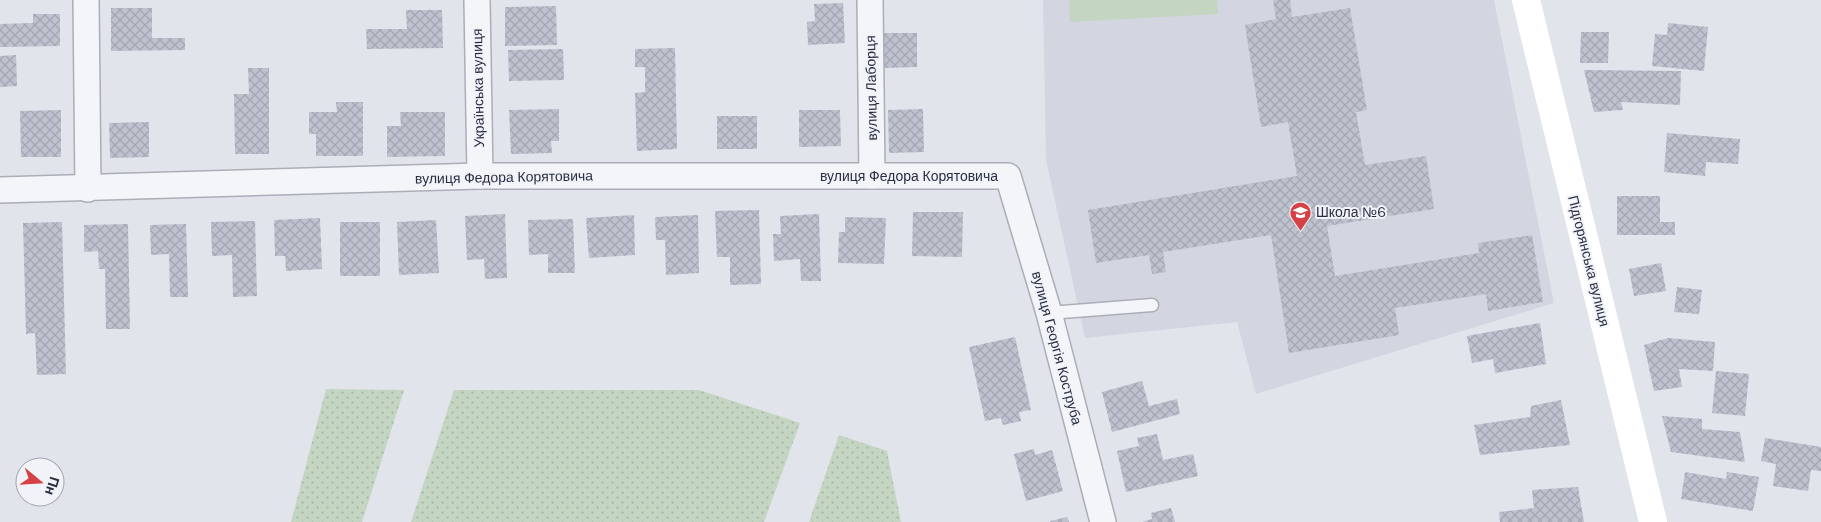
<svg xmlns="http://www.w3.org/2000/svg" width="1821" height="522" font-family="'DM Sans',sans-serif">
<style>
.built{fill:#d3d6e0}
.green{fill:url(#green-dots)}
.pitch{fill:#c4d5c2}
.building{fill:url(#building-cross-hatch)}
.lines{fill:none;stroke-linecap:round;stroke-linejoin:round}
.service-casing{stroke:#aaaeb9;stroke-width:15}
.minor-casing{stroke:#aaaeb9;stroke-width:28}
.service{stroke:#f4f5f9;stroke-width:12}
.minor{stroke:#f4f5f9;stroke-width:25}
.secondary{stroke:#fff;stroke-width:28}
.labels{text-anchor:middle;stroke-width:4;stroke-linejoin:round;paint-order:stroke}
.street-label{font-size:14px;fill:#292f43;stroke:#f1f3f8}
.poi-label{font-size:14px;fill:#292f43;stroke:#f1f3f8;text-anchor:start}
</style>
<defs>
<pattern id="green-dots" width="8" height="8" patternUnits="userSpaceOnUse" patternTransform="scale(1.25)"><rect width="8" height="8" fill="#c4d5c2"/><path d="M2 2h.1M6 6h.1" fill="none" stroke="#a8b7a8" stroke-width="1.8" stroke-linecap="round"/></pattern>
<pattern id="building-cross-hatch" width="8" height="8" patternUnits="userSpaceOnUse" patternTransform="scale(1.25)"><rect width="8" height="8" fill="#bec2ce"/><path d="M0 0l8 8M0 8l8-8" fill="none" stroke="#a3a7b2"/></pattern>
</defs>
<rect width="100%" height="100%" fill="#e1e4eb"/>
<!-- built -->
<path class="built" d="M 1043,0 L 1494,0 L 1554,303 L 1256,394 L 1237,322 L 1085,338 L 1046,160 Z"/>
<!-- green -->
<g class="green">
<path d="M 326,389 L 404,390 L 362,522 L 291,522 Z"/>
<path d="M 454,390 L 699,390 L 800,423 L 764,522 L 411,522 Z"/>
<path d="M 839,435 L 887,451 L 901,522 L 809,522 Z"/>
</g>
<!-- pitch -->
<path class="pitch" d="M 1069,0 L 1217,0 L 1218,14 L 1070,22 Z"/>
<!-- building -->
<g class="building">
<path d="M 1273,0 L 1290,0 L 1292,17 L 1350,8 L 1367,110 L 1356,112 L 1365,165 L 1426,156 L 1434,209 L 1327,226 L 1335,276 L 1479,253 L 1478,243 L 1532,235 L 1543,302 L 1488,311 L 1486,294 L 1395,308 L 1399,335 L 1289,353 L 1271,235 L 1163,252 L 1166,272 L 1152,274 L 1149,255 L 1096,263 L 1088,210 L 1297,176 L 1288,122 L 1261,127 L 1245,25 L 1276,19 Z"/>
<path d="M 843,3 L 845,43 L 808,45 L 807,22 L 815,21 L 814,4 Z"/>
<path d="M 556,6 L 557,45 L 505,46 L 505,7 Z"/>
<path d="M 111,8 L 152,8 L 152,38 L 185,38 L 185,50 L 111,51 Z"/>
<path d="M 406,10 L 442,10 L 443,48 L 367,49 L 366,29 L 407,29 Z"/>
<path d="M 33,14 L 60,14 L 60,46 L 0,47 L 0,24 L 33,23 Z"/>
<path d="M 1668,23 L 1708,27 L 1704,71 L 1652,66 L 1655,34 L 1667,35 Z"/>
<path d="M 1581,32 L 1609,32 L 1608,63 L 1580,63 Z"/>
<path d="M 884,33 L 917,33 L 917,67 L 884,68 Z"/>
<path d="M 675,48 L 677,149 L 637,151 L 635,93 L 645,92 L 645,67 L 635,67 L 635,49 Z"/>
<path d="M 563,49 L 564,80 L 509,81 L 508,50 Z"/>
<path d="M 16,55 L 17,86 L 0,87 L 0,56 Z"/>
<path d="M 248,68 L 269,68 L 269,154 L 235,154 L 234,94 L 249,94 Z"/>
<path d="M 1584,70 L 1681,71 L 1680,105 L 1621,102 L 1623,110 L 1594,112 Z"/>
<path d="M 336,102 L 363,102 L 363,156 L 316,156 L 316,134 L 309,134 L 309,112 L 337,112 Z"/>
<path d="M 559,109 L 559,141 L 551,141 L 552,153 L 511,154 L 509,110 Z"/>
<path d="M 923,109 L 924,152 L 889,153 L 888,110 Z"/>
<path d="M 61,110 L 61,157 L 21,157 L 20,111 Z"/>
<path d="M 799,110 L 840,110 L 841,146 L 799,147 Z"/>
<path d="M 400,112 L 445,112 L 445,156 L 387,157 L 387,126 L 401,126 Z"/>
<rect x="717" y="116" width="40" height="33"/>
<path d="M 149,122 L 149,157 L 110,158 L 109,123 Z"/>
<path d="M 1667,133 L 1740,139 L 1738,164 L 1706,162 L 1705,176 L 1664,172 Z"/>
<path d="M 1617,196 L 1660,196 L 1660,222 L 1675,222 L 1675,235 L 1617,235 Z"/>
<path d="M 759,210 L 761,284 L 730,285 L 730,257 L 717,257 L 715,211 Z"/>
<path d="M 913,212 L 963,212 L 962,257 L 912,256 Z"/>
<path d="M 505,214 L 507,278 L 485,279 L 484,259 L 467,260 L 465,216 Z"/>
<path d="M 819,214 L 821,281 L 801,281 L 800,259 L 774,261 L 773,234 L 781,234 L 780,216 Z"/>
<path d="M 634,215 L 635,255 L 589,258 L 586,218 Z"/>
<path d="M 698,215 L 699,273 L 666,275 L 665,240 L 656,240 L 655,217 Z"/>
<path d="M 845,217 L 886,218 L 884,264 L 838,263 L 839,232 L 845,232 Z"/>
<path d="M 320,218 L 322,269 L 286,271 L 285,256 L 275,256 L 274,220 Z"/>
<path d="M 573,219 L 575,273 L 548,273 L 548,254 L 529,255 L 528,220 Z"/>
<path d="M 436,220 L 439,273 L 399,275 L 397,222 Z"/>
<path d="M 255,221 L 257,296 L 233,297 L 232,255 L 212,256 L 211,222 Z"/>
<path d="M 62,222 L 66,374 L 37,375 L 35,333 L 26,334 L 23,223 Z"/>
<rect x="340" y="222" width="40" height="54"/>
<path d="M 128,224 L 130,329 L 106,329 L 105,269 L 99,269 L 98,251 L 84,252 L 84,225 Z"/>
<path d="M 186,224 L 188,297 L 170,297 L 169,254 L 151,255 L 150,225 Z"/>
<path d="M 1661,263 L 1666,291 L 1634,296 L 1629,269 Z"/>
<path d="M 1677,287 L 1702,290 L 1699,314 L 1674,312 Z"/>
<path d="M 1540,323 L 1546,364 L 1495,373 L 1493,359 L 1472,363 L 1467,336 Z"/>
<path d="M 1015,337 L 1031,410 L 1019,412 L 1021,421 L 1003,425 L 1001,418 L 985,421 L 969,347 Z"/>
<path d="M 1668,338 L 1715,342 L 1713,371 L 1679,369 L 1682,387 L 1654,391 L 1644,345 Z"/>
<path d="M 1716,371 L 1749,374 L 1745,416 L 1712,413 Z"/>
<path d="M 1142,381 L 1149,406 L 1177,399 L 1180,414 L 1112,432 L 1102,392 Z"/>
<path d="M 1561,400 L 1570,445 L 1480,455 L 1474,425 L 1530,417 L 1531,406 Z"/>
<path d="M 1662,416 L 1702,419 L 1702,429 L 1740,432 L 1745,462 L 1671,452 Z"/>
<path d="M 1157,434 L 1163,460 L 1193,454 L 1198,476 L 1126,492 L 1117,451 L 1139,446 L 1137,438 Z"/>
<path d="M 1765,438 L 1821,447 L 1821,471 L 1811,470 L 1808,491 L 1773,486 L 1776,464 L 1761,461 Z"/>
<path d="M 1034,449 L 1035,455 L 1052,450 L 1063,491 L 1026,501 L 1014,454 Z"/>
<path d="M 1685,472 L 1726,479 L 1727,472 L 1759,477 L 1753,511 L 1681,499 Z"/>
<path d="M 1578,487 L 1584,522 L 1500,522 L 1499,512 L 1534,508 L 1532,490 Z"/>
<path d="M 1171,508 L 1175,522 L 1142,522 L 1152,519 L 1151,513 Z"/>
<path d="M 1067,517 L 1069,522 L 1050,522 L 1050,521 Z"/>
</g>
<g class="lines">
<defs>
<path id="service" d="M 1049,313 L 1152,305"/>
<g id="minor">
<path d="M 86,0 L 88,189"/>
<path d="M 477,0 L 480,176"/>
<path d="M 870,0 L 872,176"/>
<path d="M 0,190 L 480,176 L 1008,176 L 1049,313 L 1103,522"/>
</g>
</defs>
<!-- service casing -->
<use href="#service" class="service-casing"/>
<!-- minor casing -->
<use href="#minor" class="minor-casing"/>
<!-- service -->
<use href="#service" class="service"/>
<!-- minor -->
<use href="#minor" class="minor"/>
<!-- secondary -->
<path class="secondary" d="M 1526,0 L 1653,522"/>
</g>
<!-- icons -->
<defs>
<symbol id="school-pin" viewBox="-11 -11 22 30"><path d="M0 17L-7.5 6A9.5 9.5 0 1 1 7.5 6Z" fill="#d54145" stroke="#f1f3f8"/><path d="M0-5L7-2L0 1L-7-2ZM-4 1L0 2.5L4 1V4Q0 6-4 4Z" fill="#fff"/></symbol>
</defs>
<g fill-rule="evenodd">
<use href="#school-pin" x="1288" y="200" width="25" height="34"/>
</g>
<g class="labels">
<!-- street labels -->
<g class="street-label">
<text transform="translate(478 88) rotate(-91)" y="5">Українська вулиця</text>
<text transform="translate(871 88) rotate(-91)" y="5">вулиця Лаборця</text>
<text x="909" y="181">вулиця Федора Корятовича</text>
<text transform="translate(504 177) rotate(-1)" y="5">вулиця Федора Корятовича</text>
<text transform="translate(1589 261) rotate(76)" y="5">Підгорянська вулиця</text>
<text transform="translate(1057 348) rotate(75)" y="5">вулиця Георгія Коструба</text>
</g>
<!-- poi labels -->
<g class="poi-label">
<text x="1316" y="217">Школа №6</text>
</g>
</g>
<!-- north arrow -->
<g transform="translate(40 482) rotate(108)"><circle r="24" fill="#f1f3f8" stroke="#a1a5b0"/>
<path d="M0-4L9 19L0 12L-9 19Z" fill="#d54145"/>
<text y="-8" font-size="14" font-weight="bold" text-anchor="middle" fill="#292f43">Пн</text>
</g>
</svg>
